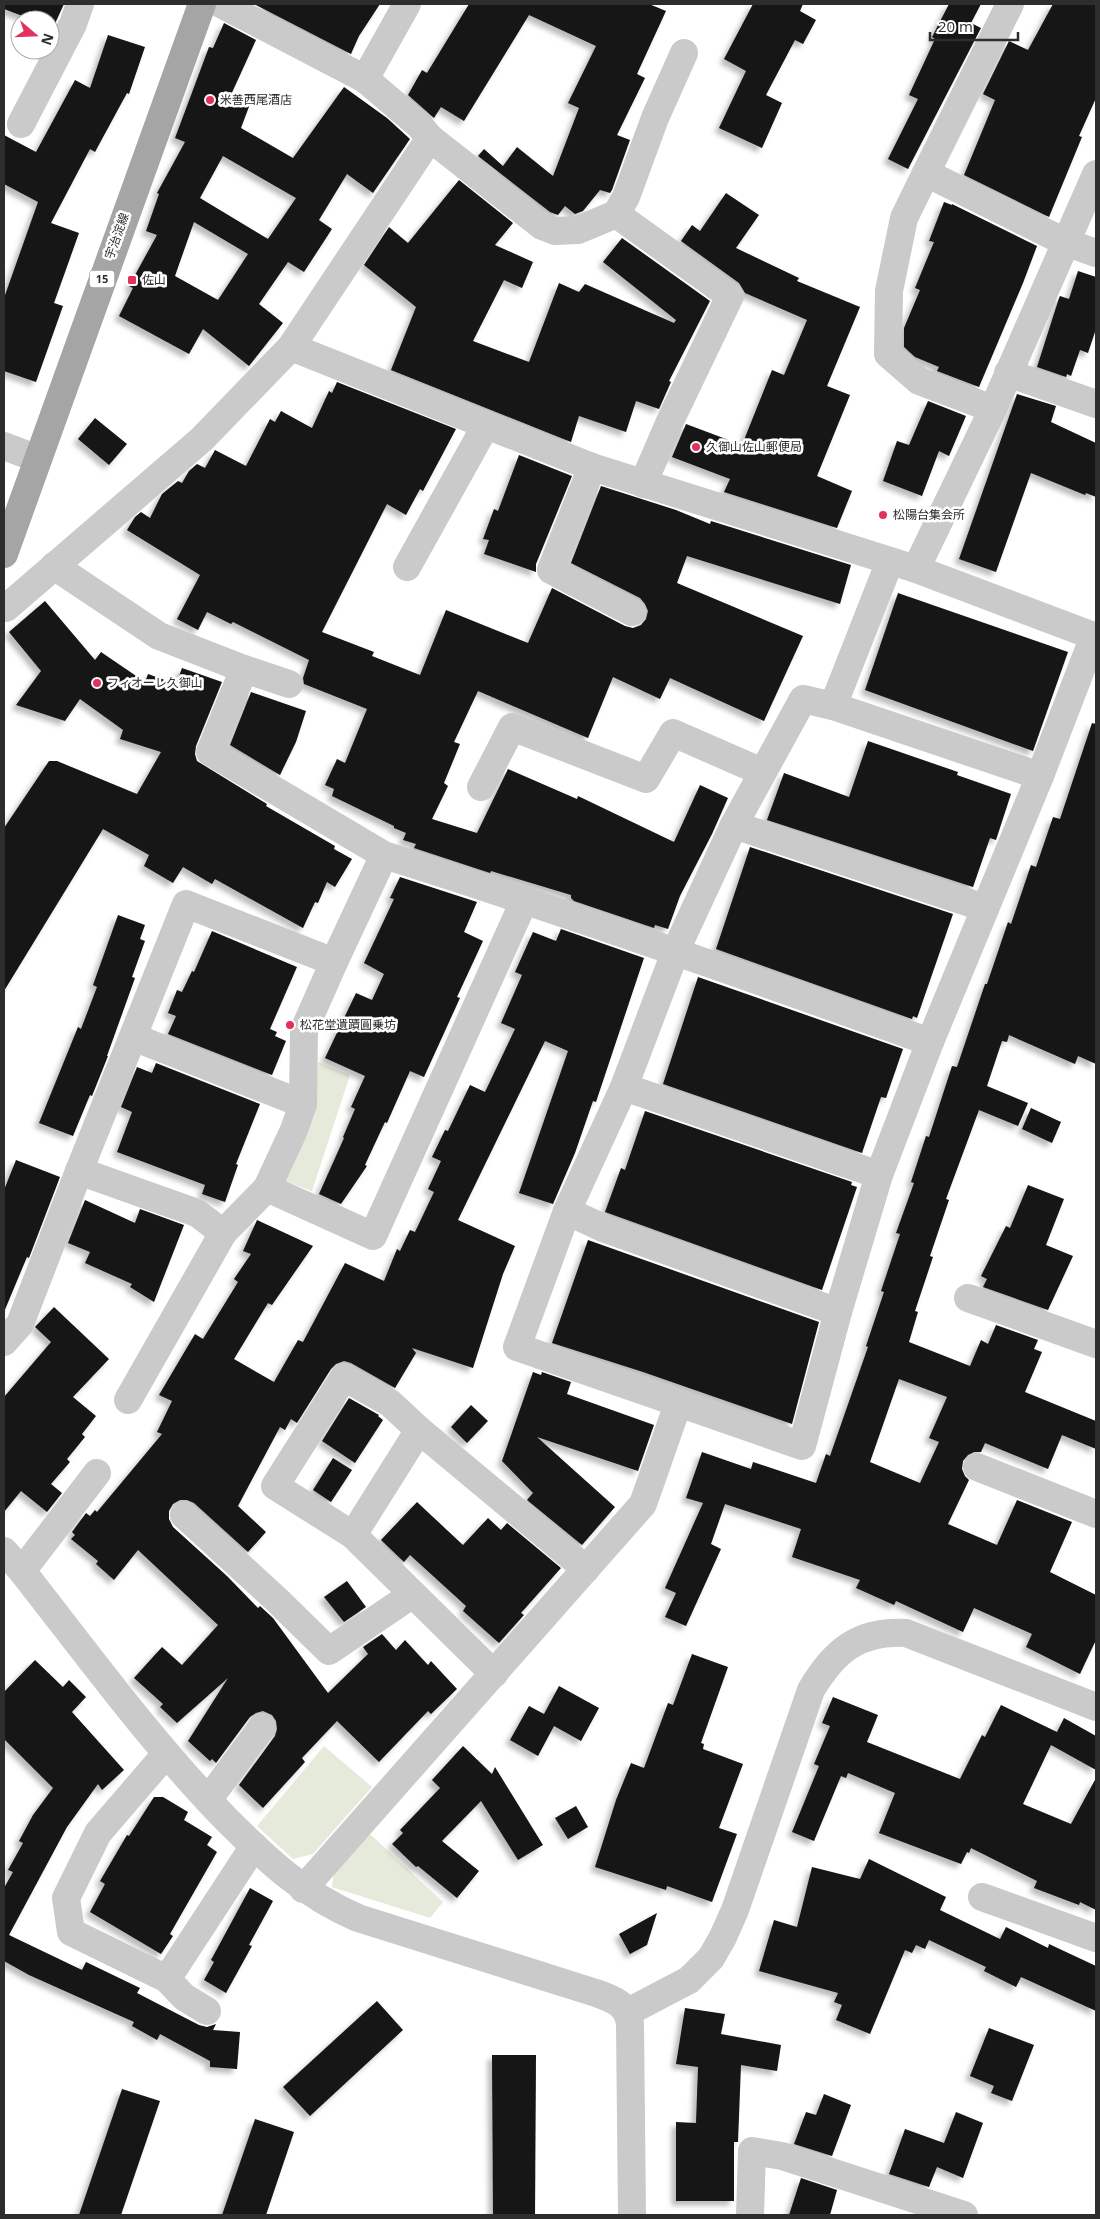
<svg xmlns="http://www.w3.org/2000/svg" width="1100" height="2219" font-family="'Open Sans','Noto Sans JP',sans-serif">
<style>
.green{fill:#e6eada}
.building{fill:#141414;fill-rule:evenodd;filter:url(#shadow)}
.lines{fill:none;stroke-linecap:round;stroke-linejoin:round}
.minor{stroke:#cacaca;stroke-width:28}
.tertiary{stroke:#cacaca;stroke-width:28}
.primary{stroke:#a5a5a5;stroke-width:28}
.poi-dot{fill:#e1315c;stroke:#fff;stroke-width:2}
.labels{text-anchor:middle;stroke-width:5;stroke-linejoin:round;paint-order:stroke}
.shield{fill:#fff;stroke:#6c6c6c;stroke-width:1}
.shield-label{font-size:11px;font-weight:bold;fill:#2d2d2d}
.poi-label{font-size:12px;fill:#2d2d2d;stroke:#fff;text-anchor:start}
.street-label{font-size:12px;fill:#2d2d2d;stroke:#fff}
</style>
<defs>
<filter id="shadow"><feDropShadow dx="-4.5" dy="4.5" stdDeviation="2.5" flood-color="#0004"/></filter>
</defs>
<rect width="100%" height="100%" fill="#fff"/>
<!-- green -->
<g class="green">
<path d="M 318,1062 L 350,1075 L 312,1191 L 285,1181 L 306,1130 L 315,1100 Z"/>
<path d="M 324,1746 L 372,1787 L 313,1854 L 293,1859 L 257,1826 Z"/>
<path d="M 370,1834 L 443,1902 L 430,1918 L 332,1887 L 334,1872 Z"/>
</g>
<!-- building -->
<g class="building">
<path d="M 4,4 L 64,4 L 53,28 L 50,27 L 50,20 L 33,20 L 4,9 Z"/>
<path d="M 254,4 L 380,4 L 359,36 L 351,54 Z"/>
<path d="M 469,4 L 649,4 L 666,11 L 637,74 L 645,78 L 617,135 L 630,140 L 612,190 L 610,193 L 600,190 L 583,211 L 575,214 L 565,206 L 558,215 L 550,212 L 478,156 L 484,149 L 503,166 L 517,147 L 553,176 L 579,108 L 568,103 L 596,46 L 529,15 L 464,121 L 441,107 L 434,118 L 408,95 L 422,70 L 427,73 Z"/>
<path d="M 753,4 L 803,4 L 800,11 L 816,20 L 803,44 L 795,40 L 766,95 L 782,103 L 762,148 L 719,128 L 746,71 L 724,59 Z"/>
<path d="M 949,4 L 981,4 L 971,23 L 981,28 L 908,169 L 888,159 L 918,99 L 909,95 L 935,39 L 932,37 Z"/>
<path d="M 1053,4 L 1096,4 L 1096,98 L 1079,136 L 1082,137 L 1049,217 L 964,175 L 995,100 L 983,94 L 1009,41 L 1028,50 Z"/>
<path d="M 224,23 L 256,40 L 230,97 L 250,104 L 241,128 L 293,158 L 344,87 L 387,118 L 410,139 L 373,193 L 347,174 L 319,220 L 332,229 L 304,272 L 288,262 L 259,304 L 283,323 L 249,366 L 203,329 L 189,354 L 119,316 L 133,288 L 129,286 L 157,235 L 146,231 L 159,194 L 157,193 L 185,142 L 175,138 L 209,47 L 213,48 ZM 223,156 L 296,198 L 268,239 L 200,198 ZM 194,222 L 248,254 L 218,300 L 175,276 Z"/>
<path d="M 108,35 L 145,47 L 129,94 L 127,93 L 95,152 L 90,149 L 51,223 L 79,233 L 54,303 L 63,306 L 36,382 L 4,371 L 4,298 L 38,202 L 4,184 L 4,135 L 36,152 L 75,80 L 90,88 Z"/>
<path d="M 459,180 L 513,223 L 495,245 L 533,262 L 522,288 L 504,280 L 473,341 L 529,362 L 559,283 L 579,292 L 585,284 L 674,323 L 676,320 L 603,262 L 622,238 L 710,301 L 669,381 L 671,382 L 659,409 L 636,401 L 626,432 L 579,416 L 571,442 L 391,370 L 416,307 L 364,265 L 389,227 L 408,243 Z"/>
<path d="M 726,193 L 759,215 L 736,248 L 799,278 L 797,281 L 860,307 L 827,386 L 850,395 L 817,476 L 852,491 L 837,528 L 724,492 L 730,479 L 672,457 L 686,424 L 742,445 L 772,370 L 784,375 L 807,320 L 745,293 L 739,283 L 681,241 L 692,225 L 700,231 Z"/>
<path d="M 944,202 L 952,205 L 952,204 L 1037,246 L 1023,283 L 979,387 L 937,371 L 939,367 L 915,357 L 904,347 L 904,328 L 920,290 L 915,288 L 934,242 L 929,241 Z"/>
<path d="M 1078,271 L 1096,277 L 1096,329 L 1088,353 L 1080,350 L 1071,376 L 1067,374 L 1066,377 L 1037,367 L 1059,298 L 1060,296 L 1069,299 Z"/>
<path d="M 337,382 L 456,429 L 423,491 L 420,489 L 406,515 L 387,504 L 322,632 L 374,652 L 372,656 L 420,675 L 446,610 L 528,643 L 552,588 L 625,626 L 633,628 L 641,625 L 646,619 L 648,611 L 645,604 L 640,598 L 571,563 L 601,486 L 676,510 L 710,524 L 711,521 L 851,565 L 840,604 L 687,556 L 677,583 L 803,636 L 764,721 L 670,678 L 660,699 L 613,677 L 588,738 L 478,691 L 454,742 L 460,744 L 444,783 L 448,786 L 432,819 L 477,833 L 508,769 L 577,799 L 578,796 L 674,842 L 700,785 L 728,798 L 712,834 L 680,896 L 668,929 L 655,925 L 654,928 L 574,901 L 571,898 L 571,895 L 491,871 L 490,873 L 414,848 L 416,844 L 403,840 L 406,833 L 394,828 L 394,826 L 332,796 L 334,789 L 325,785 L 337,759 L 345,763 L 367,709 L 304,684 L 303,678 L 309,660 L 233,622 L 231,624 L 207,612 L 198,630 L 177,619 L 200,575 L 127,530 L 135,517 L 141,512 L 150,518 L 162,494 L 178,481 L 182,483 L 189,471 L 197,464 L 205,468 L 215,450 L 246,466 L 270,419 L 275,422 L 281,411 L 312,428 L 329,391 L 332,393 Z"/>
<path d="M 1017,394 L 1056,406 L 1051,422 L 1096,443 L 1096,497 L 1086,493 L 1085,495 L 1031,473 L 996,572 L 959,559 Z"/>
<path d="M 928,401 L 966,416 L 949,456 L 939,451 L 922,496 L 883,481 L 897,441 L 909,445 Z"/>
<path d="M 95,418 L 127,444 L 109,465 L 78,439 Z"/>
<path d="M 519,455 L 572,476 L 536,564 L 536,572 L 484,554 L 489,540 L 483,539 L 494,509 L 498,511 Z"/>
<path d="M 898,593 L 1068,652 L 1033,751 L 865,690 Z"/>
<path d="M 45,601 L 95,660 L 101,652 L 145,682 L 148,674 L 176,684 L 182,668 L 222,682 L 196,746 L 195,754 L 197,761 L 267,804 L 266,806 L 335,846 L 334,849 L 352,859 L 335,887 L 327,882 L 318,903 L 315,902 L 303,928 L 215,879 L 212,884 L 183,867 L 173,883 L 144,866 L 149,855 L 103,829 L 4,991 L 4,828 L 49,761 L 57,761 L 137,794 L 161,752 L 120,739 L 123,730 L 80,699 L 65,721 L 16,705 L 41,671 L 9,632 Z"/>
<path d="M 251,692 L 306,711 L 296,742 L 280,775 L 230,745 Z"/>
<path d="M 1092,723 L 1096,724 L 1096,1064 L 1078,1056 L 1075,1064 L 1009,1035 L 1007,1042 L 1002,1041 L 987,1086 L 1028,1103 L 1018,1126 L 979,1110 L 946,1199 L 949,1200 L 930,1256 L 933,1257 L 915,1311 L 918,1312 L 909,1342 L 970,1366 L 981,1340 L 988,1344 L 996,1325 L 1038,1340 L 1034,1349 L 1042,1352 L 1025,1392 L 1096,1421 L 1096,1449 L 1062,1435 L 1048,1469 L 985,1443 L 981,1452 L 974,1452 L 968,1455 L 963,1461 L 962,1469 L 965,1476 L 969,1480 L 948,1524 L 997,1545 L 1017,1500 L 1072,1522 L 1050,1572 L 1096,1595 L 1096,1640 L 1080,1674 L 1026,1647 L 1032,1634 L 974,1608 L 963,1632 L 896,1601 L 894,1605 L 856,1588 L 860,1580 L 792,1557 L 801,1529 L 725,1504 L 711,1544 L 721,1549 L 686,1626 L 665,1617 L 676,1593 L 665,1588 L 703,1503 L 686,1498 L 702,1452 L 751,1469 L 753,1462 L 816,1483 L 826,1454 L 830,1456 L 868,1347 L 866,1346 L 884,1292 L 881,1291 L 900,1234 L 896,1233 L 914,1183 L 911,1182 L 926,1136 L 929,1137 L 952,1066 L 957,1067 L 985,984 L 987,984 L 1008,922 L 1011,924 L 1031,865 L 1036,867 L 1053,817 L 1060,819 ZM 899,1379 L 947,1397 L 929,1438 L 939,1442 L 920,1483 L 870,1462 Z"/>
<path d="M 868,741 L 958,772 L 957,775 L 1011,794 L 996,840 L 990,838 L 973,887 L 767,820 L 784,773 L 849,797 Z"/>
<path d="M 750,847 L 953,914 L 917,1018 L 913,1016 L 912,1019 L 716,949 Z"/>
<path d="M 400,877 L 477,902 L 464,932 L 483,941 L 457,997 L 460,998 L 424,1077 L 410,1071 L 387,1123 L 385,1122 L 365,1165 L 367,1166 L 341,1204 L 319,1194 L 344,1138 L 343,1137 L 355,1109 L 351,1107 L 365,1076 L 325,1058 L 356,993 L 372,1000 L 384,974 L 364,963 L 394,899 L 390,898 Z"/>
<path d="M 118,915 L 145,925 L 140,939 L 145,941 L 132,977 L 135,978 L 107,1056 L 108,1056 L 92,1096 L 90,1095 L 73,1136 L 39,1123 L 78,1027 L 81,1029 L 97,987 L 93,985 Z"/>
<path d="M 561,929 L 644,958 L 596,1102 L 593,1101 L 575,1153 L 553,1204 L 519,1193 L 568,1051 L 545,1041 L 458,1220 L 515,1246 L 503,1274 L 473,1368 L 412,1348 L 416,1353 L 395,1388 L 351,1363 L 344,1361 L 336,1364 L 331,1369 L 297,1423 L 291,1419 L 285,1430 L 280,1427 L 238,1506 L 266,1532 L 248,1552 L 194,1503 L 187,1500 L 180,1500 L 173,1504 L 169,1511 L 169,1519 L 173,1527 L 227,1576 L 258,1608 L 260,1606 L 273,1618 L 328,1693 L 368,1654 L 363,1647 L 382,1634 L 396,1650 L 405,1640 L 428,1665 L 431,1661 L 457,1689 L 431,1714 L 428,1711 L 379,1762 L 337,1721 L 302,1758 L 305,1762 L 263,1808 L 239,1785 L 275,1736 L 277,1729 L 276,1721 L 272,1715 L 263,1711 L 256,1713 L 250,1717 L 216,1763 L 212,1759 L 210,1761 L 188,1741 L 228,1678 L 177,1723 L 160,1707 L 163,1704 L 134,1678 L 162,1647 L 182,1665 L 218,1625 L 138,1550 L 114,1580 L 96,1564 L 98,1561 L 71,1539 L 75,1535 L 72,1532 L 86,1513 L 90,1516 L 95,1510 L 97,1512 L 162,1434 L 157,1432 L 172,1401 L 159,1395 L 195,1334 L 203,1339 L 238,1282 L 234,1279 L 251,1254 L 243,1251 L 257,1220 L 313,1246 L 272,1305 L 268,1303 L 234,1359 L 274,1382 L 298,1340 L 303,1342 L 345,1263 L 384,1281 L 397,1249 L 400,1251 L 410,1230 L 415,1232 L 434,1192 L 428,1189 L 441,1161 L 432,1157 L 445,1130 L 448,1131 L 470,1085 L 485,1092 L 515,1029 L 501,1023 L 522,975 L 515,972 L 533,932 L 556,941 Z"/>
<path d="M 212,931 L 297,967 L 270,1029 L 277,1032 L 275,1036 L 286,1041 L 272,1075 L 168,1034 L 176,1016 L 168,1013 L 177,990 L 182,992 L 192,971 L 194,972 Z"/>
<path d="M 698,977 L 903,1049 L 886,1098 L 881,1097 L 862,1153 L 663,1084 Z"/>
<path d="M 156,1063 L 260,1104 L 236,1164 L 238,1165 L 225,1202 L 202,1194 L 205,1185 L 117,1152 L 132,1112 L 121,1107 L 137,1067 L 152,1073 Z"/>
<path d="M 1031,1108 L 1061,1122 L 1052,1143 L 1022,1129 Z"/>
<path d="M 645,1111 L 852,1182 L 851,1185 L 857,1187 L 822,1290 L 605,1212 L 621,1168 L 625,1170 Z"/>
<path d="M 16,1160 L 60,1177 L 29,1258 L 27,1257 L 4,1312 L 4,1190 Z"/>
<path d="M 1028,1185 L 1064,1199 L 1046,1245 L 1073,1256 L 1048,1310 L 983,1287 L 987,1279 L 981,1276 L 1006,1226 L 1010,1228 Z"/>
<path d="M 85,1200 L 135,1223 L 140,1209 L 184,1225 L 154,1302 L 130,1287 L 132,1284 L 85,1263 L 90,1252 L 68,1243 Z"/>
<path d="M 588,1240 L 819,1322 L 792,1424 L 643,1372 L 552,1343 Z"/>
<path d="M 54,1307 L 109,1359 L 73,1397 L 96,1416 L 82,1434 L 85,1437 L 67,1459 L 70,1462 L 51,1484 L 62,1493 L 47,1512 L 21,1491 L 4,1512 L 4,1397 L 51,1342 L 35,1327 Z"/>
<path d="M 533,1372 L 541,1375 L 542,1372 L 571,1382 L 567,1394 L 654,1425 L 638,1471 L 537,1437 L 615,1507 L 582,1545 L 527,1500 L 533,1493 L 502,1461 Z"/>
<path d="M 349,1398 L 379,1415 L 378,1416 L 383,1420 L 355,1463 L 322,1441 Z"/>
<path d="M 471,1405 L 488,1421 L 467,1443 L 451,1427 Z"/>
<path d="M 333,1458 L 352,1470 L 331,1502 L 313,1490 Z"/>
<path d="M 417,1502 L 463,1545 L 488,1518 L 501,1530 L 507,1523 L 561,1568 L 521,1613 L 524,1615 L 499,1643 L 463,1611 L 466,1606 L 410,1555 L 404,1562 L 381,1540 Z"/>
<path d="M 347,1581 L 366,1607 L 344,1622 L 324,1597 Z"/>
<path d="M 692,1654 L 728,1667 L 701,1743 L 704,1744 L 703,1749 L 743,1764 L 719,1828 L 737,1834 L 712,1902 L 667,1886 L 666,1890 L 595,1867 L 616,1800 L 631,1763 L 644,1768 L 668,1703 L 673,1705 Z"/>
<path d="M 35,1660 L 63,1687 L 69,1680 L 86,1697 L 72,1712 L 124,1770 L 102,1790 L 98,1784 L 67,1827 L 9,1935 L 82,1970 L 86,1962 L 140,1988 L 137,1993 L 199,2025 L 207,2027 L 216,2024 L 213,2030 L 240,2032 L 237,2069 L 210,2067 L 210,2061 L 160,2034 L 157,2040 L 132,2026 L 134,2022 L 29,1975 L 4,1961 L 4,1888 L 13,1872 L 8,1870 L 23,1843 L 19,1841 L 33,1815 L 53,1788 L 4,1739 L 4,1692 Z"/>
<path d="M 559,1686 L 599,1708 L 581,1741 L 554,1726 L 538,1756 L 510,1740 L 529,1706 L 544,1714 Z"/>
<path d="M 833,1697 L 878,1715 L 867,1742 L 960,1779 L 982,1735 L 985,1737 L 1001,1705 L 1057,1732 L 1064,1718 L 1096,1736 L 1096,1770 L 1051,1745 L 1023,1804 L 1071,1824 L 1096,1778 L 1096,1910 L 1080,1902 L 1079,1905 L 1034,1888 L 1037,1881 L 971,1848 L 969,1853 L 967,1852 L 961,1864 L 879,1833 L 895,1793 L 848,1773 L 846,1778 L 841,1776 L 814,1841 L 792,1832 L 819,1766 L 814,1764 L 830,1726 L 822,1723 Z"/>
<path d="M 463,1746 L 492,1774 L 495,1767 L 543,1845 L 518,1860 L 481,1801 L 442,1841 L 479,1871 L 457,1898 L 418,1866 L 416,1867 L 392,1844 L 403,1833 L 400,1830 L 440,1788 L 432,1780 Z"/>
<path d="M 154,1797 L 163,1797 L 188,1812 L 184,1820 L 212,1837 L 207,1845 L 217,1852 L 170,1934 L 173,1936 L 161,1954 L 90,1912 L 105,1884 L 100,1881 L 127,1835 L 129,1836 Z"/>
<path d="M 576,1806 L 588,1827 L 568,1839 L 555,1818 Z"/>
<path d="M 869,1859 L 946,1897 L 940,1910 L 1000,1939 L 1006,1927 L 1048,1948 L 1049,1944 L 1096,1966 L 1096,2011 L 1021,1977 L 1016,1987 L 984,1971 L 986,1967 L 929,1940 L 925,1949 L 916,1945 L 912,1953 L 905,1950 L 870,2034 L 836,2020 L 842,2005 L 834,2002 L 838,1993 L 759,1971 L 774,1920 L 797,1927 L 812,1867 L 860,1879 Z"/>
<path d="M 250,1888 L 273,1901 L 249,1945 L 252,1946 L 226,1993 L 204,1980 L 214,1962 L 211,1960 Z"/>
<path d="M 657,1913 L 647,1945 L 630,1954 L 619,1934 Z"/>
<path d="M 377,2001 L 403,2030 L 310,2116 L 283,2087 Z"/>
<path d="M 685,2008 L 725,2014 L 721,2034 L 781,2045 L 777,2071 L 741,2065 L 738,2142 L 734,2142 L 734,2201 L 676,2201 L 676,2122 L 696,2123 L 698,2067 L 676,2064 Z"/>
<path d="M 989,2028 L 1034,2045 L 1012,2101 L 991,2093 L 994,2086 L 970,2076 Z"/>
<path d="M 492,2055 L 536,2055 L 535,2215 L 493,2215 Z"/>
<path d="M 122,2089 L 160,2101 L 121,2215 L 79,2215 Z"/>
<path d="M 824,2094 L 851,2105 L 832,2156 L 794,2144 L 806,2112 L 816,2115 Z"/>
<path d="M 956,2112 L 983,2123 L 963,2178 L 937,2167 L 929,2187 L 889,2174 L 905,2129 L 944,2143 Z"/>
<path d="M 255,2119 L 294,2132 L 266,2215 L 222,2215 Z"/>
<path d="M 801,2178 L 837,2190 L 830,2215 L 789,2215 Z"/>
</g>
<g class="lines">
<!-- minor -->
<g class="minor">
<path d="M 1010,4 L 926,173 L 1065,242 L 1096,253"/>
<path d="M 365,79 L 407,4"/>
<path d="M 21,124 L 73,24 L 80,4"/>
<path d="M 430,138 L 542,226 L 555,231 L 578,230 L 616,214 L 626,197 L 655,118 L 684,53"/>
<path d="M 926,173 L 904,218 L 889,291 L 888,354 L 919,381 L 993,409"/>
<path d="M 616,214 L 730,296 L 671,419 L 643,484"/>
<path d="M 291,347 L 592,467 L 916,569 L 1096,637"/>
<path d="M 1008,373 L 1096,404"/>
<path d="M 4,446 L 38,459"/>
<path d="M 592,467 L 551,570 L 632,612"/>
<path d="M 890,561 L 833,706 L 803,699 L 734,825 L 676,950 L 624,1087 L 567,1211 L 517,1347 L 802,1446 L 838,1312 L 879,1175 L 930,1042 L 1040,776 L 1094,636"/>
<path d="M 54,566 L 159,636 L 244,669 L 289,684"/>
<path d="M 407,567 L 486,425"/>
<path d="M 916,569 L 993,409 L 1096,174"/>
<path d="M 4,608 L 6,608 L 202,439 L 291,347 L 430,138 L 419,125 L 365,79 L 221,4"/>
<path d="M 244,669 L 210,752 L 384,855"/>
<path d="M 833,706 L 1040,776"/>
<path d="M 481,787 L 512,727 L 646,779 L 673,733 L 762,772"/>
<path d="M 734,825 L 985,908"/>
<path d="M 133,1037 L 303,1104"/>
<path d="M 624,1087 L 879,1175"/>
<path d="M 79,1171 L 197,1213 L 223,1233"/>
<path d="M 267,1188 L 373,1236 L 525,899"/>
<path d="M 567,1211 L 603,1228 L 838,1312"/>
<path d="M 968,1298 L 1096,1344"/>
<path d="M 4,1342 L 20,1324 L 79,1171 L 186,904 L 334,962 L 384,855 C 568,913 749,977 930,1042"/>
<path d="M 128,1400 L 223,1233 L 267,1188 L 294,1130 L 303,1104 L 304,1030 L 334,962"/>
<path d="M 977,1467 L 1096,1514"/>
<path d="M 184,1515 L 277,1600 L 329,1651 L 413,1594"/>
<path d="M 353,1535 L 275,1486 L 344,1377 L 390,1403 L 419,1430"/>
<path d="M 22,1571 L 97,1473"/>
<path d="M 494,1674 L 353,1535 L 419,1430 L 586,1569"/>
<path d="M 166,1754 L 98,1833 L 66,1898 L 71,1932 L 167,1979 L 254,1846"/>
<path d="M 208,1800 L 262,1727"/>
<path d="M 303,1889 L 643,1504 L 678,1404"/>
<path d="M 982,1897 L 1096,1938"/>
<path d="M 167,1979 L 184,1997 L 207,2011"/>
<path d="M 750,2215 L 752,2151 L 782,2156 L 964,2215"/>
</g>
<!-- tertiary -->
<g class="tertiary">
<path d="M 4,1551 L 22,1571 C 88,1655 151,1742 226,1819 C 267,1860 304,1895 358,1918 L 596,1993 C 613,1999 628,2004 630,2024 L 632,2215"/>
<path d="M 628,2012 L 689,1980 L 711,1958 L 723,1937 L 735,1910 L 811,1690 C 834,1651 859,1630 906,1633 L 1096,1707"/>
</g>
<!-- primary -->
<path class="primary" d="M 4,554 L 202,4"/>
</g>
<!-- markers -->
<g class="poi-dot">
<circle cx="210" cy="100" r="5"/>
<rect x="127" y="275" width="10" height="10" rx="2.5"/>
<circle cx="696" cy="447" r="5"/>
<circle cx="883" cy="515" r="5"/>
<circle cx="97" cy="683" r="5"/>
<circle cx="290" cy="1025" r="5"/>
</g>
<g class="labels">
<!-- shield labels -->
<rect class="shield" x="89.5" y="270.5" width="25" height="17" rx="4"/>
<g class="shield-label">
<text x="102" y="283">15</text>
</g>
<!-- poi labels -->
<g class="poi-label">
<text x="220" y="104">米善西尾酒店</text>
<text x="142" y="284">佐山</text>
<text x="706" y="451">久御山佐山郵便局</text>
<text x="893" y="519">松陽台集会所</text>
<text x="107" y="687">フィオーレ久御山</text>
<text x="300" y="1029">松花堂遺蹟圓乗坊</text>
</g>
<!-- street labels -->
<g class="street-label">
<text transform="translate(117 236) rotate(-70)" y="4">宇治淀線</text>
</g>
</g>
<!-- border -->
<rect width="1100" height="2219" fill="none" stroke="#2d2d2d" stroke-width="10"/>
<!-- north arrow -->
<g transform="translate(35 35) rotate(109)"><circle r="24" fill="#ffffff" stroke="#ababab"/>
<path d="M0-4L9 19L0 12L-9 19Z" fill="#e1315c"/>
<text y="-8" font-size="14" font-weight="bold" text-anchor="middle" fill="#2d2d2d">N</text>
</g>
<!-- scale -->
<path d="M930 32v8h88v-8" fill="none" stroke="#2d2d2d" stroke-width="2.5"/>
<text x="938" y="32" font-size="15" fill="#2d2d2d" stroke="#ffffff" stroke-width="4" paint-order="stroke">20 m</text>
</svg>
